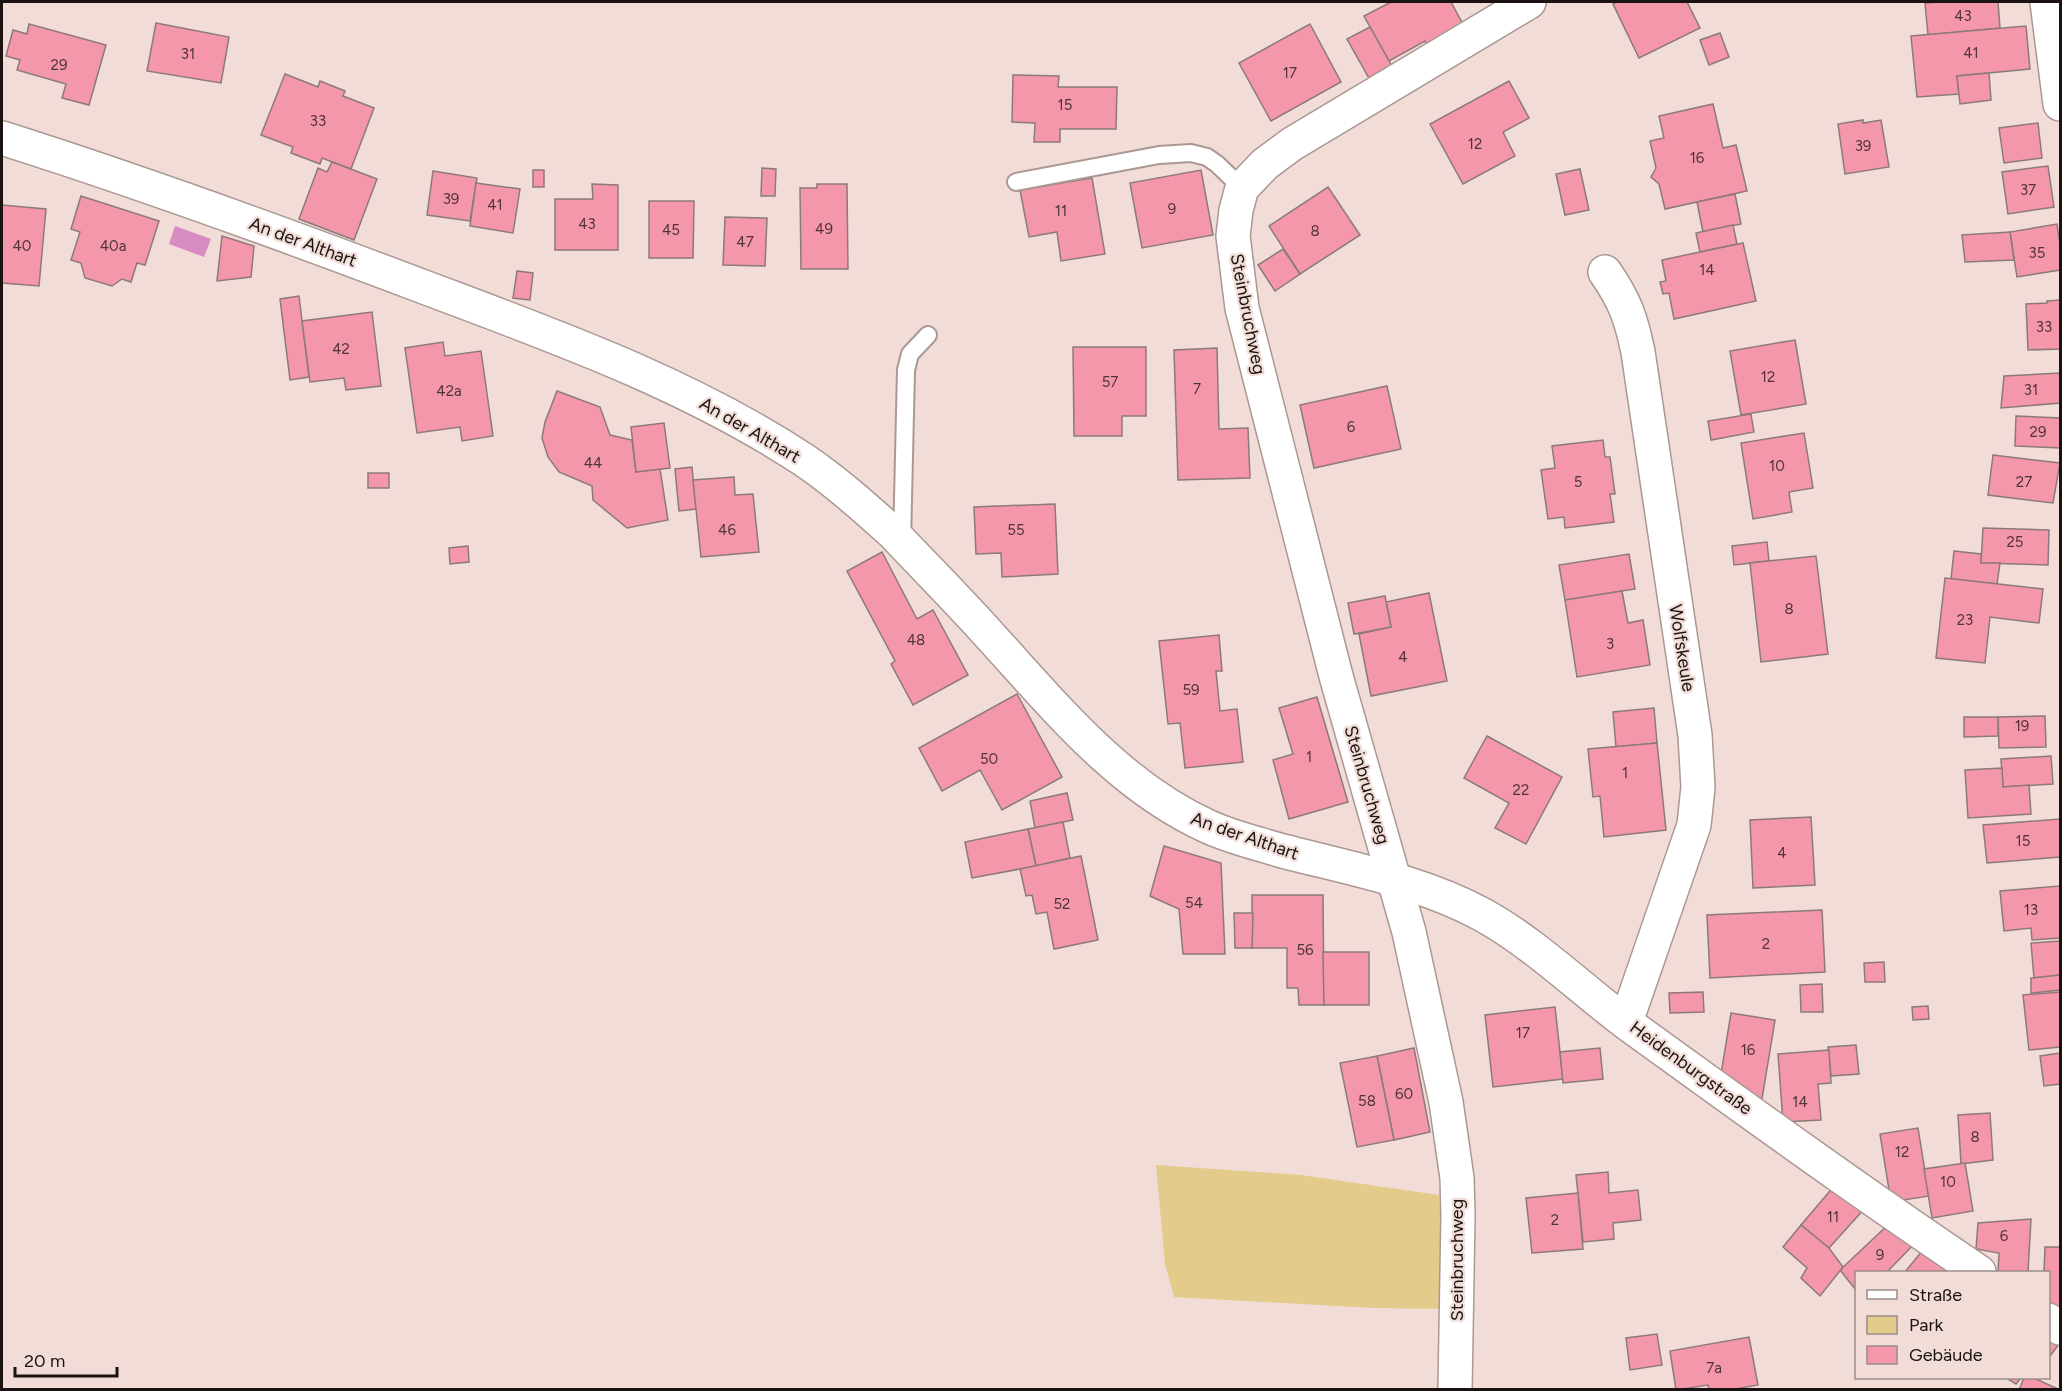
<svg xmlns="http://www.w3.org/2000/svg" width="2062" height="1391" font-family="Figtree,sans-serif">
<style>
.green{fill:#e3cb8b}
.water{fill:#d88cc1}
.building{fill:#f497aa;stroke:#8c797c;stroke-width:1.5}
.lines{fill:none;stroke-linecap:round;stroke-linejoin:round}
.service-casing{stroke:#ab9893;stroke-width:20}
.minor-casing{stroke:#ab9893;stroke-width:36}
.tertiary-casing{stroke:#ab9893;stroke-width:36}
.service{stroke:#fff;stroke-width:16}
.minor{stroke:#fff;stroke-width:33}
.tertiary{stroke:#fff;stroke-width:33}
.labels{text-anchor:middle;stroke-width:4.5;stroke-linejoin:round;paint-order:stroke}
.number-label{font-size:15px;fill:#503437}
.street-label{font-size:18px;fill:#1a1311;stroke:#f1dcd7}
</style>
<rect width="100%" height="100%" fill="#f1dcd7"/>
<!-- green -->
<path class="green" d="M 1156,1165 L 1301,1175 L 1439,1195 L 1448,1309 L 1374,1308 L 1174,1297 L 1165,1264 Z"/>
<!-- water -->
<path class="water" d="M 175,226 L 211,239 L 204,257 L 169,244 Z"/>
<!-- building -->
<g class="building">
<path d="M 1391,2 L 1451,2 L 1465,28 L 1428,48 L 1425,41 L 1389,61 L 1364,16 Z"/>
<path d="M 1617,2 L 1687,2 L 1700,28 L 1639,58 L 1613,4 Z"/>
<path d="M 1941,2 L 1998,2 L 2000,28 L 1928,35 L 1925,3 Z"/>
<path d="M 156,23 L 229,37 L 221,83 L 147,71 Z"/>
<path d="M 29,24 L 106,45 L 89,105 L 62,98 L 66,84 L 17,70 L 20,60 L 6,56 L 13,30 L 27,34 Z"/>
<path d="M 1310,24 L 1341,82 L 1271,121 L 1239,63 Z"/>
<path d="M 2026,26 L 2030,69 L 1957,76 L 1959,94 L 1917,97 L 1911,36 Z"/>
<path d="M 1370,27 L 1393,68 L 1370,80 L 1347,39 Z"/>
<path d="M 1720,33 L 1729,57 L 1709,65 L 1700,40 Z"/>
<path d="M 1989,73 L 1991,100 L 1960,104 L 1957,76 Z"/>
<path d="M 285,74 L 318,87 L 320,81 L 345,91 L 343,96 L 374,108 L 351,169 L 322,158 L 320,164 L 291,153 L 293,147 L 261,135 Z"/>
<path d="M 1013,75 L 1059,76 L 1058,87 L 1117,87 L 1116,129 L 1060,129 L 1060,142 L 1034,142 L 1035,123 L 1012,122 Z"/>
<path d="M 1509,81 L 1529,118 L 1503,132 L 1515,156 L 1463,184 L 1430,124 Z"/>
<path d="M 1713,104 L 1723,148 L 1736,145 L 1747,191 L 1665,209 L 1659,184 L 1651,177 L 1656,168 L 1650,141 L 1664,138 L 1659,116 Z"/>
<path d="M 1863,120 L 1863,123 L 1881,120 L 1889,167 L 1845,174 L 1838,124 Z"/>
<path d="M 2038,123 L 2042,158 L 2004,163 L 1999,128 Z"/>
<path d="M 332,162 L 377,179 L 354,240 L 299,219 L 318,168 L 327,172 Z"/>
<path d="M 2048,166 L 2054,207 L 2008,214 L 2002,172 Z"/>
<path d="M 762,168 L 776,169 L 775,196 L 761,196 Z"/>
<path d="M 1580,169 L 1589,210 L 1565,215 L 1556,174 Z"/>
<rect x="533" y="170" width="11" height="17"/>
<path d="M 1201,170 L 1213,235 L 1142,248 L 1130,183 Z"/>
<path d="M 433,171 L 477,178 L 470,221 L 427,215 Z"/>
<path d="M 1092,178 L 1105,254 L 1061,261 L 1057,232 L 1029,237 L 1020,190 Z"/>
<path d="M 476,183 L 520,189 L 513,233 L 470,226 Z"/>
<path d="M 592,184 L 618,185 L 618,250 L 555,250 L 555,199 L 593,199 Z"/>
<path d="M 817,184 L 847,184 L 848,269 L 801,269 L 800,188 L 817,188 Z"/>
<path d="M 1328,187 L 1360,235 L 1300,274 L 1269,226 Z"/>
<path d="M 1735,194 L 1741,224 L 1703,232 L 1697,202 Z"/>
<path d="M 81,196 L 159,221 L 145,265 L 137,263 L 131,282 L 122,279 L 112,286 L 85,278 L 81,263 L 71,260 L 80,232 L 71,229 Z"/>
<path d="M 649,201 L 694,201 L 693,258 L 649,258 Z"/>
<path d="M 2,205 L 46,209 L 39,286 L 2,283 Z"/>
<path d="M 725,217 L 767,218 L 765,266 L 723,265 Z"/>
<path d="M 2057,224 L 2060,245 L 2060,270 L 2017,277 L 2010,232 Z"/>
<path d="M 1733,225 L 1737,244 L 1700,252 L 1696,233 Z"/>
<path d="M 2010,232 L 2014,260 L 1965,262 L 1962,235 Z"/>
<path d="M 222,236 L 254,246 L 251,277 L 217,281 Z"/>
<path d="M 1743,243 L 1756,301 L 1674,319 L 1669,293 L 1663,294 L 1660,282 L 1666,281 L 1662,260 Z"/>
<path d="M 1283,249 L 1300,274 L 1275,291 L 1258,265 Z"/>
<path d="M 517,271 L 533,273 L 530,300 L 513,298 Z"/>
<path d="M 299,296 L 309,377 L 290,380 L 280,299 Z"/>
<path d="M 2060,300 L 2060,349 L 2028,350 L 2026,304 L 2047,303 L 2047,301 Z"/>
<path d="M 372,312 L 381,386 L 346,390 L 344,378 L 310,382 L 302,321 Z"/>
<path d="M 1795,340 L 1806,404 L 1741,415 L 1730,351 Z"/>
<path d="M 443,342 L 445,356 L 481,351 L 493,436 L 462,441 L 460,427 L 417,433 L 405,348 Z"/>
<path d="M 1073,347 L 1146,347 L 1146,416 L 1122,416 L 1122,436 L 1074,436 Z"/>
<path d="M 1217,348 L 1219,429 L 1248,428 L 1250,478 L 1178,480 L 1174,350 Z"/>
<path d="M 2060,373 L 2060,403 L 2001,408 L 2004,376 Z"/>
<path d="M 1387,386 L 1401,449 L 1314,468 L 1300,405 Z"/>
<path d="M 557,391 L 600,407 L 610,435 L 632,440 L 636,472 L 660,469 L 668,520 L 627,528 L 593,500 L 592,486 L 559,472 L 548,457 L 542,438 L 545,422 Z"/>
<path d="M 1751,414 L 1754,432 L 1711,440 L 1708,421 Z"/>
<path d="M 2016,416 L 2060,418 L 2060,448 L 2015,446 Z"/>
<path d="M 664,423 L 670,468 L 636,472 L 631,427 Z"/>
<path d="M 1804,433 L 1813,488 L 1789,492 L 1792,512 L 1753,519 L 1741,443 Z"/>
<path d="M 1603,440 L 1605,457 L 1610,457 L 1615,494 L 1610,494 L 1614,522 L 1565,528 L 1564,517 L 1548,519 L 1541,470 L 1555,468 L 1552,446 Z"/>
<path d="M 1993,455 L 2060,463 L 2053,503 L 1988,495 Z"/>
<path d="M 692,467 L 696,509 L 679,511 L 675,469 Z"/>
<rect x="368" y="473" width="21" height="15"/>
<path d="M 734,477 L 735,495 L 753,494 L 759,552 L 701,557 L 693,480 Z"/>
<path d="M 1055,504 L 1058,574 L 1002,577 L 1001,553 L 976,554 L 974,507 Z"/>
<path d="M 1983,528 L 2049,530 L 2048,565 L 1981,563 Z"/>
<path d="M 1767,542 L 1769,561 L 1734,565 L 1732,546 Z"/>
<path d="M 468,546 L 469,562 L 450,564 L 449,548 Z"/>
<path d="M 1954,551 L 1981,554 L 1981,563 L 2000,563 L 1997,584 L 1951,579 Z"/>
<path d="M 882,552 L 917,619 L 933,610 L 968,675 L 913,705 L 891,664 L 895,661 L 847,571 Z"/>
<path d="M 1629,554 L 1635,589 L 1565,600 L 1559,565 Z"/>
<path d="M 1816,556 L 1828,654 L 1761,662 L 1750,563 Z"/>
<path d="M 1945,578 L 2043,589 L 2039,623 L 1990,617 L 1985,663 L 1936,658 Z"/>
<path d="M 1622,591 L 1628,623 L 1643,620 L 1650,665 L 1577,677 L 1565,600 Z"/>
<path d="M 1429,593 L 1447,681 L 1371,696 L 1359,634 L 1391,627 L 1386,602 Z"/>
<path d="M 1385,596 L 1391,627 L 1354,634 L 1348,603 Z"/>
<path d="M 1219,635 L 1222,671 L 1216,671 L 1220,711 L 1237,709 L 1243,762 L 1185,768 L 1180,723 L 1168,724 L 1159,641 Z"/>
<path d="M 1017,694 L 1062,777 L 1002,810 L 980,770 L 942,791 L 919,748 Z"/>
<path d="M 1317,697 L 1348,802 L 1289,819 L 1273,760 L 1293,754 L 1279,708 Z"/>
<path d="M 1654,708 L 1657,743 L 1616,747 L 1613,712 Z"/>
<path d="M 2045,716 L 2046,747 L 1999,748 L 1998,717 Z"/>
<path d="M 1964,717 L 1998,717 L 1998,736 L 1964,737 Z"/>
<path d="M 1487,736 L 1562,777 L 1526,844 L 1495,828 L 1509,803 L 1464,778 Z"/>
<path d="M 1657,743 L 1666,830 L 1604,837 L 1600,796 L 1593,797 L 1588,749 Z"/>
<path d="M 2051,756 L 2053,784 L 2003,787 L 2001,759 Z"/>
<path d="M 2002,768 L 2003,787 L 2029,785 L 2031,814 L 1968,818 L 1965,770 Z"/>
<path d="M 1067,793 L 1073,820 L 1035,828 L 1030,801 Z"/>
<path d="M 1811,817 L 1815,885 L 1753,888 L 1750,820 Z"/>
<path d="M 2060,819 L 2060,857 L 1987,863 L 1983,825 Z"/>
<path d="M 1063,822 L 1070,858 L 1036,866 L 1028,829 Z"/>
<path d="M 1028,829 L 1036,866 L 972,878 L 965,842 Z"/>
<path d="M 1164,846 L 1221,863 L 1225,954 L 1183,954 L 1179,909 L 1150,896 Z"/>
<path d="M 1081,856 L 1098,940 L 1054,949 L 1047,912 L 1036,914 L 1032,895 L 1026,896 L 1020,869 Z"/>
<path d="M 2060,886 L 2060,938 L 2032,940 L 2031,928 L 2004,931 L 2000,891 Z"/>
<path d="M 1252,895 L 1323,895 L 1324,1005 L 1299,1005 L 1298,988 L 1287,988 L 1287,948 L 1252,948 Z"/>
<path d="M 1822,910 L 1825,972 L 1710,978 L 1707,915 Z"/>
<path d="M 1234,913 L 1253,913 L 1252,948 L 1235,948 Z"/>
<path d="M 2060,941 L 2060,975 L 2034,978 L 2031,943 Z"/>
<path d="M 1323,952 L 1369,952 L 1369,1005 L 1324,1005 Z"/>
<path d="M 1884,962 L 1885,982 L 1865,982 L 1864,963 Z"/>
<path d="M 2060,975 L 2060,990 L 2031,993 L 2031,978 Z"/>
<path d="M 1822,984 L 1823,1012 L 1801,1012 L 1800,985 Z"/>
<path d="M 1703,992 L 1704,1012 L 1670,1013 L 1669,993 Z"/>
<path d="M 2060,992 L 2060,1047 L 2029,1050 L 2023,995 Z"/>
<path d="M 1928,1006 L 1929,1019 L 1913,1020 L 1912,1007 Z"/>
<path d="M 1555,1007 L 1563,1079 L 1493,1087 L 1485,1015 Z"/>
<path d="M 1731,1013 L 1775,1020 L 1760,1111 L 1720,1080 Z"/>
<path d="M 1856,1045 L 1859,1074 L 1831,1076 L 1828,1047 Z"/>
<path d="M 1414,1048 L 1430,1132 L 1394,1140 L 1377,1056 Z"/>
<path d="M 1600,1048 L 1603,1079 L 1563,1083 L 1560,1052 Z"/>
<path d="M 1829,1050 L 1831,1083 L 1818,1084 L 1821,1120 L 1783,1122 L 1778,1054 Z"/>
<path d="M 2060,1053 L 2060,1084 L 2044,1086 L 2040,1056 Z"/>
<path d="M 1377,1056 L 1394,1140 L 1357,1147 L 1340,1063 Z"/>
<path d="M 1990,1113 L 1993,1160 L 1961,1164 L 1958,1115 Z"/>
<path d="M 1918,1128 L 1929,1196 L 1891,1202 L 1880,1134 Z"/>
<path d="M 1965,1163 L 1973,1211 L 1932,1218 L 1924,1169 Z"/>
<path d="M 1608,1172 L 1609,1193 L 1638,1190 L 1641,1220 L 1613,1223 L 1614,1239 L 1583,1242 L 1576,1175 Z"/>
<path d="M 1835,1185 L 1865,1208 L 1829,1248 L 1801,1225 Z"/>
<path d="M 1578,1193 L 1583,1249 L 1532,1253 L 1526,1198 Z"/>
<path d="M 2031,1219 L 2028,1272 L 1998,1272 L 1999,1253 L 1976,1249 L 1978,1223 Z"/>
<path d="M 1890,1223 L 1915,1243 L 1887,1272 L 1856,1272 L 1856,1290 L 1840,1270 Z"/>
<path d="M 1801,1225 L 1829,1248 L 1843,1267 L 1820,1296 L 1801,1278 L 1807,1268 L 1783,1247 Z"/>
<path d="M 2045,1247 L 2060,1247 L 2060,1318 L 2048,1312 L 2048,1272 L 2044,1272 Z"/>
<path d="M 1922,1251 L 1947,1270 L 1945,1272 L 1905,1272 Z"/>
<path d="M 1657,1334 L 1662,1365 L 1630,1370 L 1626,1338 Z"/>
<path d="M 2048,1335 L 2059,1344 L 2048,1359 Z"/>
<path d="M 1749,1337 L 1758,1385 L 1730,1390 L 1709,1390 L 1708,1385 L 1676,1390 L 1670,1351 Z"/>
<path d="M 2006,1378 L 2021,1378 L 2016,1384 Z"/>
<path d="M 2024,1378 L 2034,1378 L 2060,1390 L 2019,1390 Z"/>
</g>
<g class="lines">
<defs>
<g id="service">
<path d="M 1016,182 L 1159,155 L 1191,153 L 1207,157 L 1217,164 L 1242,188"/>
<path d="M 902,542 L 906,370 L 910,354 L 928,335"/>
</g>
<g id="minor">
<path d="M 2047,2 L 2060,104"/>
<path d="M 1605,272 C 1625,301 1631,318 1638,352 L 1695,735 L 1698,787 L 1694,825 L 1626,1022"/>
<path d="M 1455,1390 L 1458,1216 L 1457,1178 L 1446,1102 L 1409,932 L 1336,676 L 1242,308 L 1233,236 L 1236,210 L 1242,188 L 1265,164 L 1292,144 L 1529,2"/>
</g>
<g id="tertiary">
<path d="M 2,138 C 144,183 284,234 424,287 C 554,336 687,383 804,460 C 835,481 864,507 892,532 C 925,567 960,602 993,639 C 1057,709 1120,787 1209,827 C 1231,837 1256,843 1279,850 C 1347,868 1421,881 1483,915 C 1534,943 1581,989 1628,1024 C 1744,1108 1860,1192 1979,1272"/>
<path d="M 2048,1320 L 2060,1328"/>
</g>
</defs>
<!-- service casing -->
<use href="#service" class="service-casing"/>
<!-- minor casing -->
<use href="#minor" class="minor-casing"/>
<!-- tertiary casing -->
<use href="#tertiary" class="tertiary-casing"/>
<!-- service -->
<use href="#service" class="service"/>
<!-- minor -->
<use href="#minor" class="minor"/>
<!-- tertiary -->
<use href="#tertiary" class="tertiary"/>
</g>
<g class="labels">
<!-- number labels -->
<g class="number-label">
<text x="1963" y="21">43</text>
<text x="1971" y="58">41</text>
<text x="188" y="59">31</text>
<text x="59" y="70">29</text>
<text x="1290" y="78">17</text>
<text x="1065" y="110">15</text>
<text x="318" y="126">33</text>
<text x="1475" y="149">12</text>
<text x="1863" y="151">39</text>
<text x="1697" y="163">16</text>
<text x="2028" y="195">37</text>
<text x="451" y="204">39</text>
<text x="495" y="210">41</text>
<text x="1172" y="214">9</text>
<text x="1061" y="216">11</text>
<text x="587" y="229">43</text>
<text x="824" y="234">49</text>
<text x="671" y="235">45</text>
<text x="1315" y="236">8</text>
<text x="745" y="247">47</text>
<text x="22" y="251">40</text>
<text x="113" y="251">40a</text>
<text x="2037" y="258">35</text>
<text x="1707" y="275">14</text>
<text x="2044" y="332">33</text>
<text x="341" y="354">42</text>
<text x="1768" y="382">12</text>
<text x="1110" y="387">57</text>
<text x="1197" y="394">7</text>
<text x="2031" y="395">31</text>
<text x="449" y="396">42a</text>
<text x="1351" y="432">6</text>
<text x="2038" y="437">29</text>
<text x="593" y="468">44</text>
<text x="1777" y="471">10</text>
<text x="1578" y="487">5</text>
<text x="2024" y="487">27</text>
<text x="727" y="535">46</text>
<text x="1016" y="535">55</text>
<text x="2015" y="547">25</text>
<text x="1789" y="614">8</text>
<text x="1965" y="625">23</text>
<text x="916" y="645">48</text>
<text x="1610" y="649">3</text>
<text x="1403" y="662">4</text>
<text x="1191" y="695">59</text>
<text x="2022" y="731">19</text>
<text x="1309" y="762">1</text>
<text x="989" y="764">50</text>
<text x="1625" y="778">1</text>
<text x="1521" y="795">22</text>
<text x="2023" y="846">15</text>
<text x="1782" y="858">4</text>
<text x="1194" y="908">54</text>
<text x="1062" y="909">52</text>
<text x="2031" y="915">13</text>
<text x="1766" y="949">2</text>
<text x="1305" y="955">56</text>
<text x="1523" y="1038">17</text>
<text x="1748" y="1055">16</text>
<text x="1404" y="1099">60</text>
<text x="1367" y="1106">58</text>
<text x="1800" y="1107">14</text>
<text x="1975" y="1142">8</text>
<text x="1902" y="1157">12</text>
<text x="1948" y="1187">10</text>
<text x="1833" y="1222">11</text>
<text x="1555" y="1225">2</text>
<text x="2004" y="1241">6</text>
<text x="1880" y="1260">9</text>
<text x="1714" y="1373">7a</text>
</g>
<!-- street labels -->
<g class="street-label">
<text transform="translate(303 242) rotate(20)" y="6">An der Althart</text>
<text transform="translate(1248 314) rotate(79)" y="6">Steinbruchweg</text>
<text transform="translate(750 430) rotate(30)" y="6">An der Althart</text>
<text transform="translate(1682 648) rotate(81)" y="6">Wolfskeule</text>
<text transform="translate(1367 785) rotate(74)" y="6">Steinbruchweg</text>
<text transform="translate(1245 836) rotate(19)" y="6">An der Althart</text>
<text transform="translate(1691 1068) rotate(36)" y="6">Heidenburgstraße</text>
<text transform="translate(1457 1260) rotate(-90)" y="6">Steinbruchweg</text>
</g>
</g>
<!-- border -->
<rect width="2062" height="1391" fill="none" stroke="#1a1311" stroke-width="6"/>
<!-- legend -->
<rect x="1855" y="1271" width="195" height="108" fill="#f1dcd7" stroke="#9b8c88" stroke-width="1.5"/>
<rect x="1867" y="1290" width="30" height="9" fill="#ffffff" stroke="#9b8c88" stroke-width="1.5"/>
<text x="1909" y="1301" font-size="18" fill="#1a1311">Straße</text>
<rect x="1867" y="1316" width="30" height="18" fill="#e3cb8b" stroke="#9b8c88" stroke-width="1.5"/>
<text x="1909" y="1331" font-size="18" fill="#1a1311">Park</text>
<rect x="1867" y="1346" width="30" height="18" fill="#f497aa" stroke="#9b8c88" stroke-width="1.5"/>
<text x="1909" y="1361" font-size="18" fill="#1a1311">Gebäude</text>
<!-- scale -->
<path d="M15 1367v9h102v-9" fill="none" stroke="#1a1311" stroke-width="3"/>
<text x="24" y="1367" font-size="18" fill="#1a1311" stroke="#f1dcd7" stroke-width="4.5" paint-order="stroke">20 m</text>
</svg>
